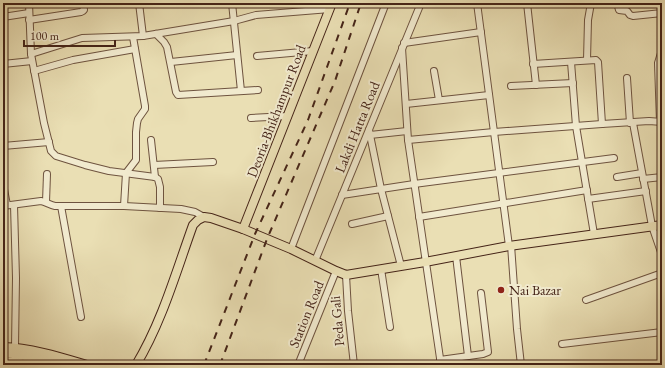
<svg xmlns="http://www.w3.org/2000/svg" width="665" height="368" font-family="'EB Garamond',serif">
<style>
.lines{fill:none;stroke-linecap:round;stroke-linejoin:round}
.minor-casing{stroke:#6e533f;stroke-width:8}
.major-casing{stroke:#452418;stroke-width:10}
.minor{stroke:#f1eace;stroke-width:6}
.major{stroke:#eadfb4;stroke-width:8}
.rail{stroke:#452418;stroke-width:2;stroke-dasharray:7 7;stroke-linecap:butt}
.poi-dot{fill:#8f2418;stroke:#f1eace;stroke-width:1.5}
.labels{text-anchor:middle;stroke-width:4;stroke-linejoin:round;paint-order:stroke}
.street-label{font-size:14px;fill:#452418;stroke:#f1eace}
.poi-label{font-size:14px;fill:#452418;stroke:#f1eace;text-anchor:start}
</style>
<rect width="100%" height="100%" fill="#eadfb4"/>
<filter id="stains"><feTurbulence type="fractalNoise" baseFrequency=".005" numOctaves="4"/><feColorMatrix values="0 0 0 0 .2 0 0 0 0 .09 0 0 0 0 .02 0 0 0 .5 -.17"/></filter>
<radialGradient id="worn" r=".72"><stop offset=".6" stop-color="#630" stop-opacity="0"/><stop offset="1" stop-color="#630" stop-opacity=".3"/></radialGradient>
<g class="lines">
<defs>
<g id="minor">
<path d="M 29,3 L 31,54 L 44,123 L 51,151 L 56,156 L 85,165 L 109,171 L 155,177 L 158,179 L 160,187 L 160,208"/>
<path d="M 139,3 L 143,36"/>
<path d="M 232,3 L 241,91"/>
<path d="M 477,3 L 509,246"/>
<path d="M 527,3 L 536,85"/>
<path d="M 617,3 L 619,10 L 627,11 L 630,15 L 633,16 L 662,13"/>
<path d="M 3,17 L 29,13"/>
<path d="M 29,20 L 81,12 L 83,11 L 84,10 L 83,3"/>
<path d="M 156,34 L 164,42 L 167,47 L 176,92 L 178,95 L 258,90"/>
<path d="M 404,43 L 481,32"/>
<path d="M 402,48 L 408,140 L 441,365"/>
<path d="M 31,54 L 82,38 L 143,36 L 234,21 L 256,15 L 330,9"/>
<path d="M 257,56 L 313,51"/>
<path d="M 587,60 L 588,20 L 591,3"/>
<path d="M 171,62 L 237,55"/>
<path d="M 571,62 L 576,126 L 594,234"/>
<path d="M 3,64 L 32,61"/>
<path d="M 533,64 L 596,60 L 598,62 L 602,124"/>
<path d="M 34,71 L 73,60 L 135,49"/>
<path d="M 434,71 L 439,100"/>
<path d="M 627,78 L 630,123"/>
<path d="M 511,86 L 573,83"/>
<path d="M 406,104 L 489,95"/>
<path d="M 251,118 L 288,116"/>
<path d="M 660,122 L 658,63 L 662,50"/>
<path d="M 633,123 L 652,226 L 662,255"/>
<path d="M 369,130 L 381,189 L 401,266"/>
<path d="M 370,135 L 407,131"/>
<path d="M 151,140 L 155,177"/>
<path d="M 408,140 L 494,132 L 602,124 L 649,121 L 662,122"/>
<path d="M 3,146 L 49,142"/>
<path d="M 154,165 L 213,162"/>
<path d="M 617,177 L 642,173"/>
<path d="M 643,179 L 662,177"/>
<path d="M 3,184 L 7,205"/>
<path d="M 342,195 L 414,184 L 614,158"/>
<path d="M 588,199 L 646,191"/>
<path d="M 46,202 L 47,174"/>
<path d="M 14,205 L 16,278 L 15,347"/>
<path d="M 3,206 L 41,201 C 46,202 50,205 55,206 L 124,206 L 181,209 L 195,212 L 204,217"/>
<path d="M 61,206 L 81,317"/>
<path d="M 124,206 L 126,173 L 136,160 L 136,132 L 137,123 L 138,119 L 145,109 L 145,106 L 133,37"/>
<path d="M 419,217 L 587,190"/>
<path d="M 352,224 L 388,216"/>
<path d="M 511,245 L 517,329 L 521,365"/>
<path d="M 291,249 L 386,3"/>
<path d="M 456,256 L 468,356"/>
<path d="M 315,261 L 421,3"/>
<path d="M 381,269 L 390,327"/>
<path d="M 346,275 L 348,311 L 354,365"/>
<path d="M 586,300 L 662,273"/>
<path d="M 562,344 L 662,332"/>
<path d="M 440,360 L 483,354 L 488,352 L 481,293"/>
<path d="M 298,365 L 336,271"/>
<path d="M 658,365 L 662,364"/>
</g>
<g id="major">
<path d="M 243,229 L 332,3"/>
<path d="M 3,347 C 31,348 60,357 87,365"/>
<path d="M 3,353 C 23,354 43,360 62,365"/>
<path d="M 3,361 L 18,362 L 28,365"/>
<path d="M 136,365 C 162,322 176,272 193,225 L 198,220 L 204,217 L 211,218 L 243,229 L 291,249 L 336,271 L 346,275 L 425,262 L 509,246 L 662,225"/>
</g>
</defs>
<!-- minor casing -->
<use href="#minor" class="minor-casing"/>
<!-- major casing -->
<use href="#major" class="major-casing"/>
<!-- minor -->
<use href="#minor" class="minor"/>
<!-- major -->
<use href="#major" class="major"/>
<!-- rail -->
<g class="rail">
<path d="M 204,365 L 255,234 L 308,120 L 350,3"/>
<path d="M 220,365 L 267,239 L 335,81 L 361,3"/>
</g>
</g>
<!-- markers -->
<circle class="poi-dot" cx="501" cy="290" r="4"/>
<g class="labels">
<!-- street labels -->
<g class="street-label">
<text transform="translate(276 111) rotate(-69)" y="5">Deoria-Bhikhampur Road</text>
<text transform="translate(357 127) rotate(-68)" y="5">Lakdi Hatta Road</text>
<text transform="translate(306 314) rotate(-68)" y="5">Station Road</text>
<text transform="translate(337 321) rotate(-95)" y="5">Peda Gali</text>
</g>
<!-- poi labels -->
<g class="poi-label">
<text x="509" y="295">Nai Bazar</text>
</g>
</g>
<!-- margin -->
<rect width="665" height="368" fill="none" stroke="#eadfb4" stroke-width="16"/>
<rect x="4" y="4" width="657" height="360" fill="none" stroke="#452418" stroke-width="2"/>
<rect x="8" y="8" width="649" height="352" fill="none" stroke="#452418"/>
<!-- scale -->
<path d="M24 40v6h91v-6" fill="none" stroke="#452418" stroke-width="2"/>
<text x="30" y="40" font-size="12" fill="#452418" stroke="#f1eace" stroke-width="3" paint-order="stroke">100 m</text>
<rect width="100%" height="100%" filter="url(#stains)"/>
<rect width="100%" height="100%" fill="url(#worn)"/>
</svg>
